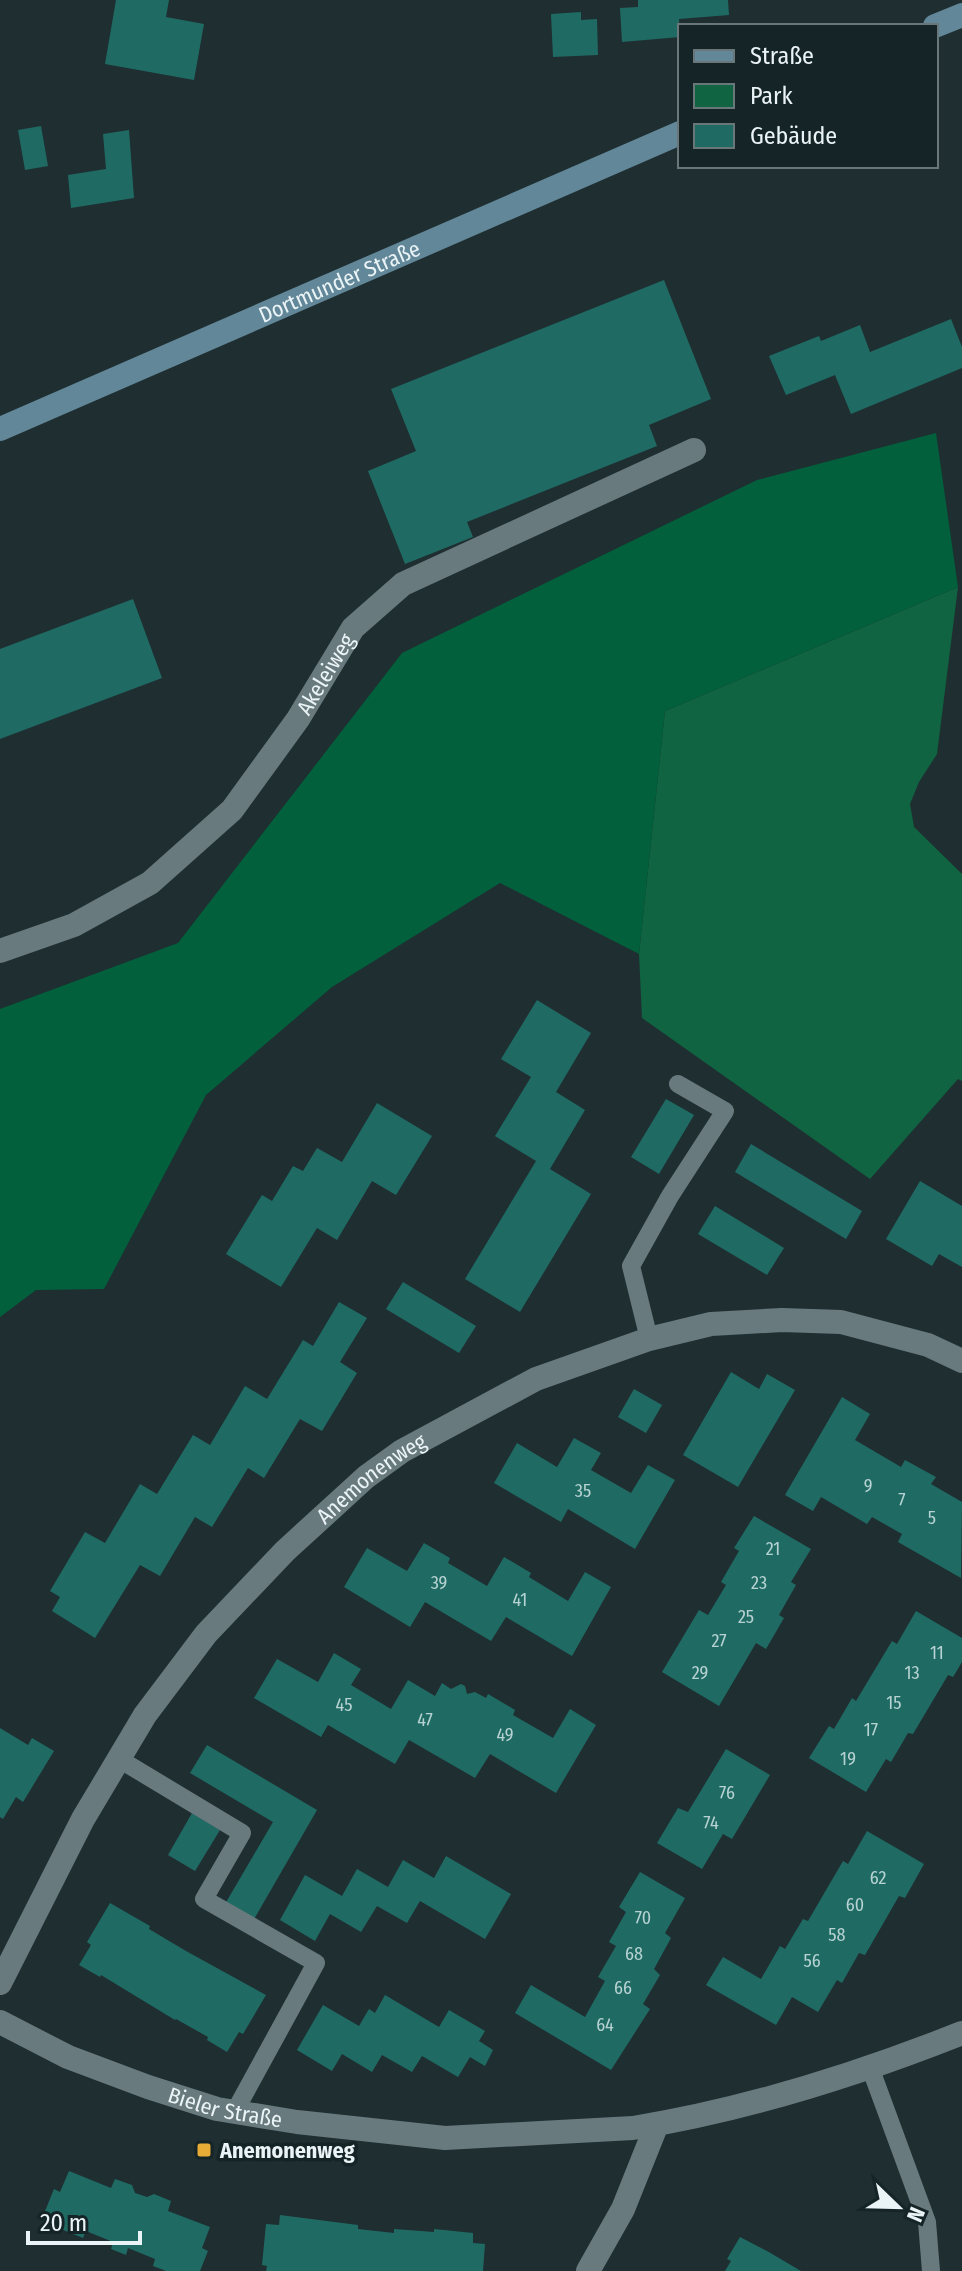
<svg xmlns="http://www.w3.org/2000/svg" width="962" height="2271" font-family="'Fira Sans Condensed',sans-serif">
<style>
.green{fill:#106441}
.forest{fill:#02603c}
.building{fill:#1f6b64}
.lines{fill:none;stroke-linecap:round;stroke-linejoin:round}
.lane{stroke:#697a7e;stroke-width:18}
.street{stroke:#697a7e;stroke-width:24}
.secondary{stroke:#628798;stroke-width:24}
.poi-dot{fill:#e6ac36;stroke:#152427;stroke-width:3}
.labels{text-anchor:middle;stroke-width:7;stroke-linejoin:round;paint-order:stroke}
.number-label{font-size:18px;fill:#b7d2d2}
.street-label{font-size:22px;fill:#eaf4f6;stroke:#152427}
.poi-label{font-size:22px;font-weight:bold;fill:#eaf4f6;stroke:#152427;text-anchor:start}
</style>
<rect width="100%" height="100%" fill="#1f2e31"/>
<!-- green -->
<path class="green" d="M 958,587 L 937,754 L 919,782 L 910,804 L 914,827 L 962,874 L 962,1081 L 958,1079 L 870,1179 L 642,1018 L 639,954 L 665,711 Z"/>
<!-- forest -->
<path class="forest" d="M 936,433 L 958,587 L 665,711 L 639,954 L 500,883 L 332,987 L 206,1095 L 104,1289 L 36,1290 L 0,1317 L 0,1009 L 178,943 L 402,653 L 757,480 Z"/>
<!-- building -->
<g class="building">
<path d="M 116,0 L 169,0 L 166,17 L 204,24 L 194,80 L 105,64 Z"/>
<path d="M 638,0 L 728,0 L 729,15 L 679,19 L 680,37 L 622,42 L 620,8 L 638,7 Z"/>
<path d="M 581,12 L 581,20 L 597,19 L 598,55 L 553,57 L 551,14 Z"/>
<path d="M 41,126 L 48,166 L 25,170 L 18,130 Z"/>
<path d="M 129,130 L 134,198 L 71,208 L 68,175 L 106,169 L 103,134 Z"/>
<path d="M 664,280 L 711,399 L 649,425 L 657,446 L 467,522 L 473,537 L 405,564 L 368,471 L 416,451 L 391,389 Z"/>
<path d="M 951,319 L 962,347 L 962,368 L 851,414 L 835,375 L 786,395 L 769,356 L 819,336 L 821,341 L 860,325 L 870,352 Z"/>
<path d="M 133,599 L 162,678 L 0,739 L 0,649 Z"/>
<path d="M 537,1000 L 591,1033 L 556,1092 L 585,1110 L 550,1169 L 591,1194 L 520,1312 L 465,1279 L 536,1161 L 495,1136 L 531,1077 L 501,1059 Z"/>
<path d="M 666,1099 L 694,1115 L 659,1174 L 631,1157 Z"/>
<path d="M 377,1103 L 432,1136 L 396,1195 L 372,1181 L 337,1240 L 317,1228 L 281,1287 L 226,1254 L 262,1195 L 272,1201 L 293,1166 L 303,1171 L 317,1148 L 342,1162 Z"/>
<path d="M 751,1144 L 862,1211 L 846,1239 L 735,1172 Z"/>
<path d="M 920,1181 L 962,1206 L 962,1267 L 939,1254 L 932,1266 L 886,1239 Z"/>
<path d="M 715,1206 L 784,1248 L 767,1275 L 698,1234 Z"/>
<path d="M 403,1282 L 476,1326 L 459,1353 L 386,1309 Z"/>
<path d="M 339,1302 L 367,1318 L 340,1362 L 357,1373 L 322,1431 L 300,1419 L 264,1478 L 248,1468 L 212,1527 L 195,1517 L 160,1576 L 140,1565 L 95,1638 L 52,1611 L 60,1597 L 50,1591 L 85,1532 L 105,1543 L 140,1484 L 157,1494 L 193,1435 L 210,1445 L 245,1386 L 267,1399 L 303,1340 L 313,1346 Z"/>
<path d="M 731,1372 L 759,1389 L 767,1374 L 795,1390 L 738,1487 L 683,1455 Z"/>
<path d="M 634,1389 L 662,1405 L 646,1433 L 618,1417 Z"/>
<path d="M 842,1397 L 870,1414 L 855,1440 L 901,1467 L 905,1460 L 936,1477 L 931,1484 L 962,1502 L 961,1578 L 898,1542 L 902,1534 L 872,1517 L 867,1524 L 821,1497 L 813,1511 L 785,1495 Z"/>
<path d="M 574,1438 L 601,1453 L 591,1470 L 631,1493 L 648,1465 L 675,1480 L 635,1549 L 568,1509 L 561,1522 L 494,1483 L 517,1443 L 557,1467 Z"/>
<path d="M 754,1516 L 811,1549 L 791,1582 L 796,1585 L 779,1615 L 784,1618 L 766,1649 L 756,1643 L 719,1706 L 662,1672 L 699,1610 L 708,1615 L 726,1585 L 721,1582 L 739,1551 L 734,1548 Z"/>
<path d="M 424,1543 L 450,1558 L 448,1563 L 487,1586 L 504,1557 L 531,1573 L 529,1577 L 568,1601 L 585,1572 L 611,1587 L 572,1656 L 506,1617 L 491,1641 L 425,1602 L 410,1627 L 344,1587 L 367,1548 L 407,1571 Z"/>
<path d="M 916,1611 L 962,1638 L 962,1662 L 953,1677 L 948,1675 L 913,1734 L 908,1733 L 891,1762 L 886,1759 L 866,1792 L 809,1758 L 829,1726 L 834,1729 L 852,1698 L 856,1701 L 892,1641 L 897,1644 Z"/>
<path d="M 334,1653 L 361,1669 L 351,1685 L 391,1709 L 408,1680 L 435,1696 L 442,1683 L 451,1689 L 461,1684 L 465,1686 L 467,1694 L 475,1692 L 486,1698 L 488,1694 L 515,1710 L 513,1715 L 553,1738 L 570,1709 L 596,1725 L 556,1793 L 490,1754 L 475,1778 L 409,1740 L 395,1764 L 328,1725 L 321,1737 L 254,1698 L 277,1659 L 318,1682 Z"/>
<path d="M 0,1728 L 28,1745 L 32,1738 L 54,1751 L 23,1802 L 16,1797 L 3,1819 L 0,1817 Z"/>
<path d="M 207,1745 L 317,1810 L 253,1921 L 225,1904 L 273,1822 L 190,1773 Z"/>
<path d="M 726,1749 L 770,1775 L 732,1839 L 723,1834 L 702,1869 L 657,1843 L 678,1808 L 688,1812 Z"/>
<path d="M 192,1813 L 220,1830 L 195,1871 L 168,1855 Z"/>
<path d="M 867,1831 L 924,1864 L 905,1898 L 899,1896 L 865,1955 L 859,1953 L 842,1983 L 837,1980 L 818,2012 L 792,1997 L 776,2025 L 706,1985 L 723,1957 L 761,1979 L 780,1946 L 785,1949 L 803,1919 L 808,1921 L 843,1861 L 848,1864 Z"/>
<path d="M 446,1856 L 511,1894 L 485,1939 L 420,1901 L 407,1923 L 377,1906 L 361,1932 L 330,1914 L 315,1941 L 280,1920 L 305,1875 L 342,1896 L 357,1869 L 388,1887 L 403,1860 L 434,1878 Z"/>
<path d="M 640,1872 L 685,1898 L 665,1933 L 671,1938 L 654,1969 L 660,1975 L 643,2004 L 650,2009 L 611,2070 L 515,2013 L 531,1985 L 585,2017 L 605,1981 L 598,1977 L 616,1946 L 609,1942 L 626,1912 L 619,1907 Z"/>
<path d="M 110,1903 L 150,1926 L 149,1929 L 186,1951 L 266,1995 L 243,2034 L 239,2032 L 227,2052 L 207,2040 L 208,2037 L 176,2019 L 175,2020 L 101,1975 L 100,1977 L 79,1965 L 91,1945 L 87,1942 Z"/>
<path d="M 385,1995 L 439,2027 L 449,2010 L 485,2031 L 479,2041 L 493,2050 L 485,2066 L 470,2057 L 458,2077 L 422,2056 L 412,2072 L 382,2055 L 372,2072 L 342,2054 L 332,2071 L 297,2050 L 323,2005 L 359,2026 L 369,2009 L 375,2013 Z"/>
<path d="M 69,2171 L 111,2188 L 115,2179 L 132,2185 L 135,2193 L 147,2197 L 154,2194 L 171,2201 L 168,2211 L 210,2227 L 202,2248 L 208,2251 L 200,2271 L 166,2271 L 153,2266 L 155,2259 L 128,2248 L 126,2255 L 111,2249 L 113,2242 L 86,2231 L 83,2238 L 41,2221 L 54,2189 L 60,2192 Z"/>
<path d="M 280,2215 L 358,2225 L 358,2229 L 394,2233 L 394,2229 L 434,2232 L 434,2229 L 473,2233 L 473,2243 L 485,2244 L 483,2271 L 266,2271 L 267,2266 L 262,2265 L 266,2224 L 279,2225 Z"/>
<path d="M 740,2237 L 767,2251 L 801,2271 L 725,2271 L 731,2261 L 727,2259 Z"/>
</g>
<g class="lines">
<!-- lane -->
<g class="lane">
<path d="M 649,1339 L 631,1266 L 670,1196 L 725,1111 L 678,1084"/>
<path d="M 119,1759 L 242,1833 L 204,1899 L 316,1963 L 235,2111"/>
<path d="M 870,2067 L 927,2222 L 931,2271"/>
</g>
<!-- street -->
<g class="street">
<path id="s1" d="M 0,951 L 74,925 L 150,883 L 232,810 L 298,719 L 353,628 L 403,584 L 694,450"/>
<path id="s2" d="M 0,1983 L 83,1819 L 145,1715 L 206,1634 L 285,1551 L 366,1477 L 402,1451 L 536,1379 L 649,1339 L 711,1324 L 782,1320 L 841,1322 L 928,1345 L 962,1361"/>
<path id="s3" d="M 0,2022 L 68,2057 L 148,2087 L 217,2109 L 297,2122 L 445,2138 L 633,2128 C 745,2110 856,2075 962,2033"/>
<path d="M 588,2271 L 623,2209 L 657,2124"/>
</g>
<!-- secondary -->
<g class="secondary">
<path d="M 935,26 L 962,15"/>
<path id="s4" d="M 0,429 L 680,133"/>
</g>
</g>
<!-- markers -->
<rect class="poi-dot" x="196" y="2142" width="16" height="16" rx="4"/>
<g class="labels">
<!-- number labels -->
<g class="number-label">
<text x="868" y="1492">9</text>
<text x="583" y="1497">35</text>
<text x="902" y="1506">7</text>
<text x="932" y="1524">5</text>
<text x="773" y="1555">21</text>
<text x="439" y="1589">39</text>
<text x="759" y="1589">23</text>
<text x="520" y="1606">41</text>
<text x="746" y="1623">25</text>
<text x="719" y="1647">27</text>
<text x="937" y="1659">11</text>
<text x="700" y="1679">29</text>
<text x="912" y="1679">13</text>
<text x="894" y="1709">15</text>
<text x="344" y="1711">45</text>
<text x="425" y="1726">47</text>
<text x="871" y="1736">17</text>
<text x="505" y="1741">49</text>
<text x="848" y="1765">19</text>
<text x="727" y="1799">76</text>
<text x="711" y="1829">74</text>
<text x="878" y="1884">62</text>
<text x="855" y="1911">60</text>
<text x="643" y="1924">70</text>
<text x="837" y="1941">58</text>
<text x="634" y="1960">68</text>
<text x="812" y="1967">56</text>
<text x="623" y="1994">66</text>
<text x="605" y="2031">64</text>
</g>
<!-- street labels -->
<g class="street-label">
<text dy="8" stroke="none"><textPath href="#s4" startOffset="370">Dortmunder Straße</textPath></text>
<text dy="8" stroke="none"><textPath href="#s1" startOffset="440">Akeleiweg</textPath></text>
<text dy="8" stroke="none"><textPath href="#s2" startOffset="634">Anemonenweg</textPath></text>
<text dy="8" stroke="none"><textPath href="#s3" startOffset="242">Bieler Straße</textPath></text>
</g>
<!-- poi labels -->
<g class="poi-label">
<text x="220" y="2158">Anemonenweg</text>
</g>
</g>
<!-- legend -->
<rect x="678" y="24" width="260" height="144" fill="#152427" stroke="#6a777a" stroke-width="2"/>
<rect x="694" y="50" width="40" height="12" fill="#628798" stroke="#6a777a" stroke-width="2"/>
<text x="750" y="64" font-size="24" fill="#eaf4f6">Straße</text>
<rect x="694" y="84" width="40" height="24" fill="#106441" stroke="#6a777a" stroke-width="2"/>
<text x="750" y="104" font-size="24" fill="#eaf4f6">Park</text>
<rect x="694" y="124" width="40" height="24" fill="#1f6b64" stroke="#6a777a" stroke-width="2"/>
<text x="750" y="144" font-size="24" fill="#eaf4f6">Gebäude</text>
<!-- north arrow -->
<g transform="translate(898 2207) rotate(113)" stroke="#152427" stroke-width="6" paint-order="stroke">
<path d="M0-6L14 30L0 20L-14 30Z" fill="#eaf4f6"/>
<text y="-12" font-size="22" font-weight="bold" text-anchor="middle" fill="#eaf4f6">N</text>
</g>
<!-- scale -->
<path d="M28 2231v12h112v-12" fill="none" stroke="#eaf4f6" stroke-width="4"/>
<text x="40" y="2231" font-size="24" fill="#eaf4f6" stroke="#152427" stroke-width="6" paint-order="stroke">20 m</text>
</svg>
